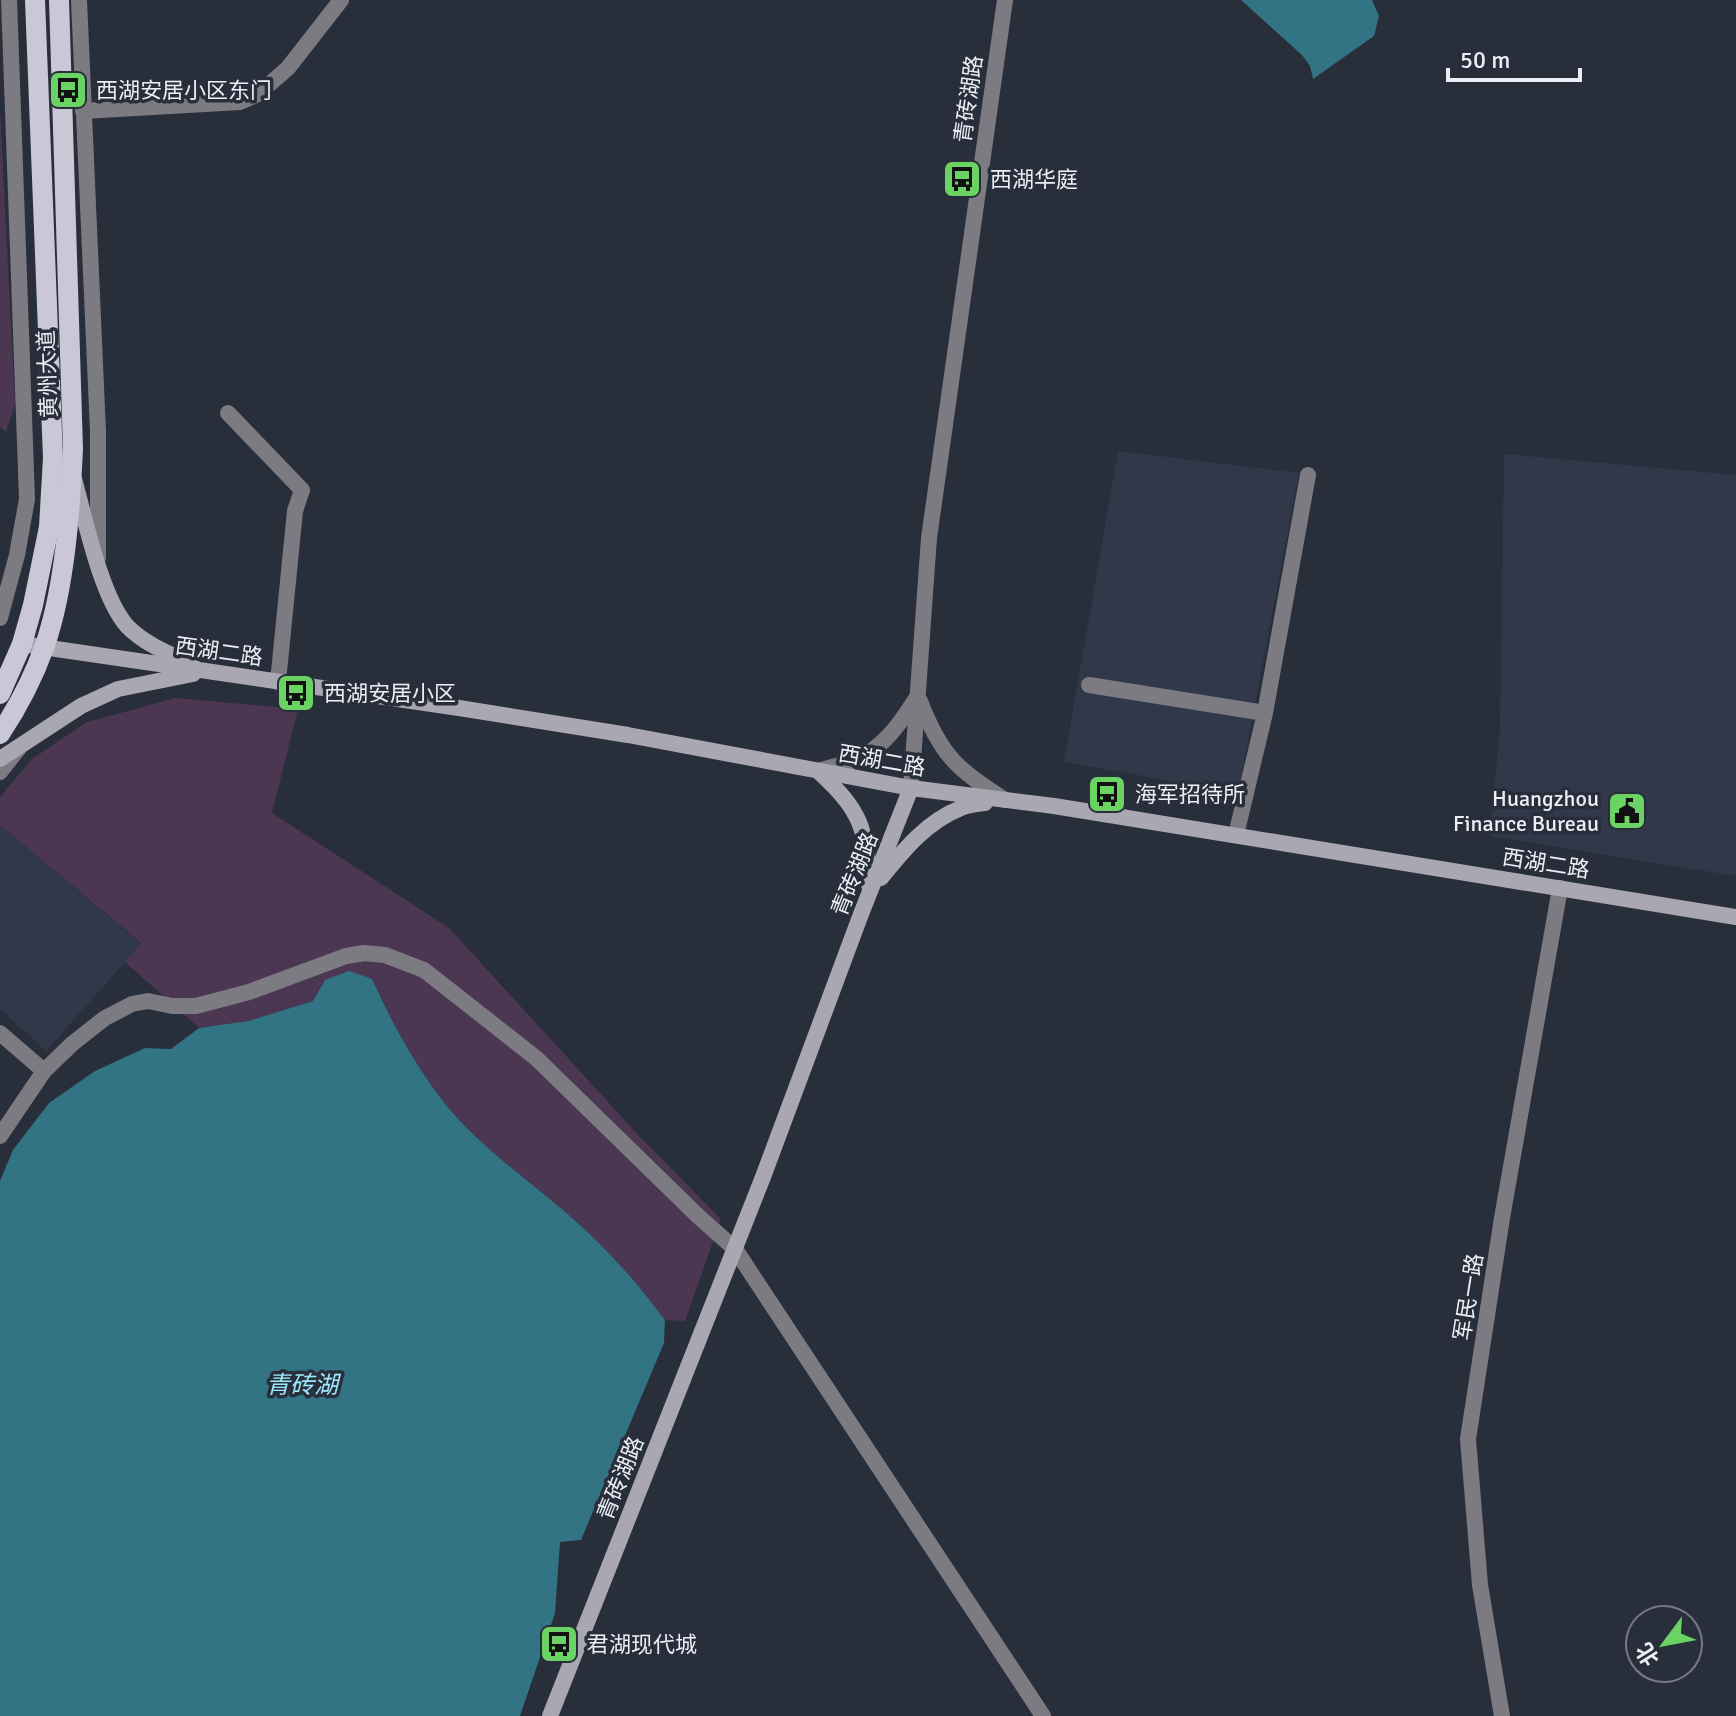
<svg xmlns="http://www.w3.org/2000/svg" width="1736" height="1716" font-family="Signika,'Noto Sans SC',sans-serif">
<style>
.built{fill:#30384a}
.green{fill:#4c3753}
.water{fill:#327384}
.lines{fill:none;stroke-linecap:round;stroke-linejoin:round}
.minor{stroke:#7c7b82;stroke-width:16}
.tertiary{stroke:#7c7b82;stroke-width:16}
.secondary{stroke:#a8a7b2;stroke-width:16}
.primary{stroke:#cac8d7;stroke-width:20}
.labels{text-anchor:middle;stroke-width:7;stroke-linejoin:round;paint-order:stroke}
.poi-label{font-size:22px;fill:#eaeef6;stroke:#292e3b;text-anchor:start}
.street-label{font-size:22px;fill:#eaeef6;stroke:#292e3b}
.water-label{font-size:24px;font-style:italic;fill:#9be7fc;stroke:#292e3b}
</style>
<rect width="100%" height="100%" fill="#292e3b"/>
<!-- built -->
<g class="built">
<path d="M 1118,451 L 1299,473 L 1238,793 L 1064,762 Z"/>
<path d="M 1504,454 L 1736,475 L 1736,876 L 1490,836 L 1500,727 Z"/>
<path d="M 0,825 L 141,944 L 46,1051 L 0,1009 Z"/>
</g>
<!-- green -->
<g class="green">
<path d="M 0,111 L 15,404 L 6,432 L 0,427 Z"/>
<path d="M 176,698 L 298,709 L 272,813 L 449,928 L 641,1138 L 721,1219 L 685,1321 L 665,1320 C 637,1282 605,1247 570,1216 C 529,1180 481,1148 446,1105 C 416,1067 392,1023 372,979 L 325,980 L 313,1001 L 248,1021 L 199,1028 L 125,962 L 141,943 L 0,825 L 0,797 L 32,759 L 87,722 Z"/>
</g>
<!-- water -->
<g class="water">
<path d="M 1241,0 L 1372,0 L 1379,16 L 1374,36 L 1313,79 L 1310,66 L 1302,55 Z"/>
<path d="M 349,971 L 372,979 C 392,1023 416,1067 446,1105 C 481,1148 529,1180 570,1216 C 605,1247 637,1282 665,1320 L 664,1343 L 581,1540 L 560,1542 L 555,1613 L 520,1716 L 0,1716 L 0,1181 L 13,1150 L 49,1103 L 95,1071 L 145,1048 L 171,1049 L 199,1028 L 248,1021 L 313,1001 L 325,980 Z"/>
</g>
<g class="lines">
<!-- minor -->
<g class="minor">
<path d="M 79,0 L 98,432 L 98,558"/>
<path d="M 83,111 L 240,102 L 258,94 L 288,68 L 341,0"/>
<path d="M 228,413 L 302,490 L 295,511 L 278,682"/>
<path d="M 0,618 L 17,555 L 27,499 L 9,0"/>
<path d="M 1089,685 L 1265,713"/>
<path d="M 0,772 L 19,748"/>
<path d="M 1236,835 L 1265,713 L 1308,475"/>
<path d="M 0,1033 L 44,1071 L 0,1136"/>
<path d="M 44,1071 L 72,1044 L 105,1018 L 132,1004 L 148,1001 L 172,1006 L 196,1006 L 249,992 L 346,956 L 364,953 L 385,955 L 424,970 L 536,1058 L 698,1216 L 735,1249 L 1043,1716"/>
<path d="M 1502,1716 L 1480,1585 L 1468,1439 L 1502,1218 L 1560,888"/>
</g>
<!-- tertiary -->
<g class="tertiary">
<path d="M 920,701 C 941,756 957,769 1005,800"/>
<path d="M 818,771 C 830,767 844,765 855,760 C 884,748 901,722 917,697"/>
<path d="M 911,788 L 929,538 L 1005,0"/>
</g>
<!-- secondary -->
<g class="secondary">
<path d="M 74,479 C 85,518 101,597 127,626 C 144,644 170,654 192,664"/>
<path d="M 22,644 L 459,708 L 628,735 L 911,788 L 1054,806 L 1736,917"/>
<path d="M 0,759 L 81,706 L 118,689 L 193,674"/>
<path d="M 819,772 C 862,812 866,828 869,885"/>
<path d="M 881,878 C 903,851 927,821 961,808 C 968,805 977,804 985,803"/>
<path d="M 550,1716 L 763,1177 L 861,914 L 911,788"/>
</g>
<!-- primary -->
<g class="primary">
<path d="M 0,694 L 22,644 L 33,605 L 49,527 L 53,458 L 35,0"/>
<path d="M 0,734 C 18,707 34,676 45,645 C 65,587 70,511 73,449 L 59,0"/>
</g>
</g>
<!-- icons -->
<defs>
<symbol id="bus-square" viewBox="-11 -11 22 22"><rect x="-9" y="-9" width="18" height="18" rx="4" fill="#6ad363" stroke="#292e3b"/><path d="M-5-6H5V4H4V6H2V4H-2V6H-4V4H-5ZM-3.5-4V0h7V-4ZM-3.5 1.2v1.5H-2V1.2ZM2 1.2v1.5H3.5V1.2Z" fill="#111"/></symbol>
<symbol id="civic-square" viewBox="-11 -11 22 22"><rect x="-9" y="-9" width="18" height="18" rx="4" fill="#6ad363" stroke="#292e3b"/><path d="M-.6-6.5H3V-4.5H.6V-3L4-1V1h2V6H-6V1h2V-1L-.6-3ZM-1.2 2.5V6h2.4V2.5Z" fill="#111"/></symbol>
</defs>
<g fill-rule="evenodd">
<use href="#bus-square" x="46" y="68" width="44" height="44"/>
<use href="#bus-square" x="940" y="157" width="44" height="44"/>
<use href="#bus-square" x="274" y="671" width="44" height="44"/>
<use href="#bus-square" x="1085" y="772" width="44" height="44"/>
<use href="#civic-square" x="1605" y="789" width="44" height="44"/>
<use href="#bus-square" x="537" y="1622" width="44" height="44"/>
</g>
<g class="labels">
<!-- poi labels -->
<g class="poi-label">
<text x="96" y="98">西湖安居小区东门</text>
<text x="990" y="187">西湖华庭</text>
<text x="324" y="701">西湖安居小区</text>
<text x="1135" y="802">海军招待所</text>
<text x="1599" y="806" text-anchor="end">Huangzhou<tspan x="1599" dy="25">Finance Bureau</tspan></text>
<text x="587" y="1652">君湖现代城</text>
</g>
<!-- street labels -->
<g class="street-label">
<text transform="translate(968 99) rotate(-82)" y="8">青砖湖路</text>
<text transform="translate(47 374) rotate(-92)" y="8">黄州大道</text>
<text transform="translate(219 651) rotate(8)" y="8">西湖二路</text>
<text transform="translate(882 760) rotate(10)" y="8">西湖二路</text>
<text transform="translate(1546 863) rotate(9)" y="8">西湖二路</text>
<text transform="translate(854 874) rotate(-68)" y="8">青砖湖路</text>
<text transform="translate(1468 1297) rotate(-81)" y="8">军民一路</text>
<text transform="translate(620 1478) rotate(-68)" y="8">青砖湖路</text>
</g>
<!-- water labels -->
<g class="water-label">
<text x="302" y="1393">青砖湖</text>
</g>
</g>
<!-- north arrow -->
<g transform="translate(1664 1644) rotate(238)"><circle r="38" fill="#292e3b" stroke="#767b86" stroke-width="2"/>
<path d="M0-6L14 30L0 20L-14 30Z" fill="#6ad363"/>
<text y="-12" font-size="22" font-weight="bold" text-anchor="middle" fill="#eaeef6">北</text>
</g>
<!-- scale -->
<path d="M1448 68v12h132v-12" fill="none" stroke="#eaeef6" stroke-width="4"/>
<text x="1460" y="68" font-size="24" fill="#eaeef6" stroke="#292e3b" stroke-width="6" paint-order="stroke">50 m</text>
</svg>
